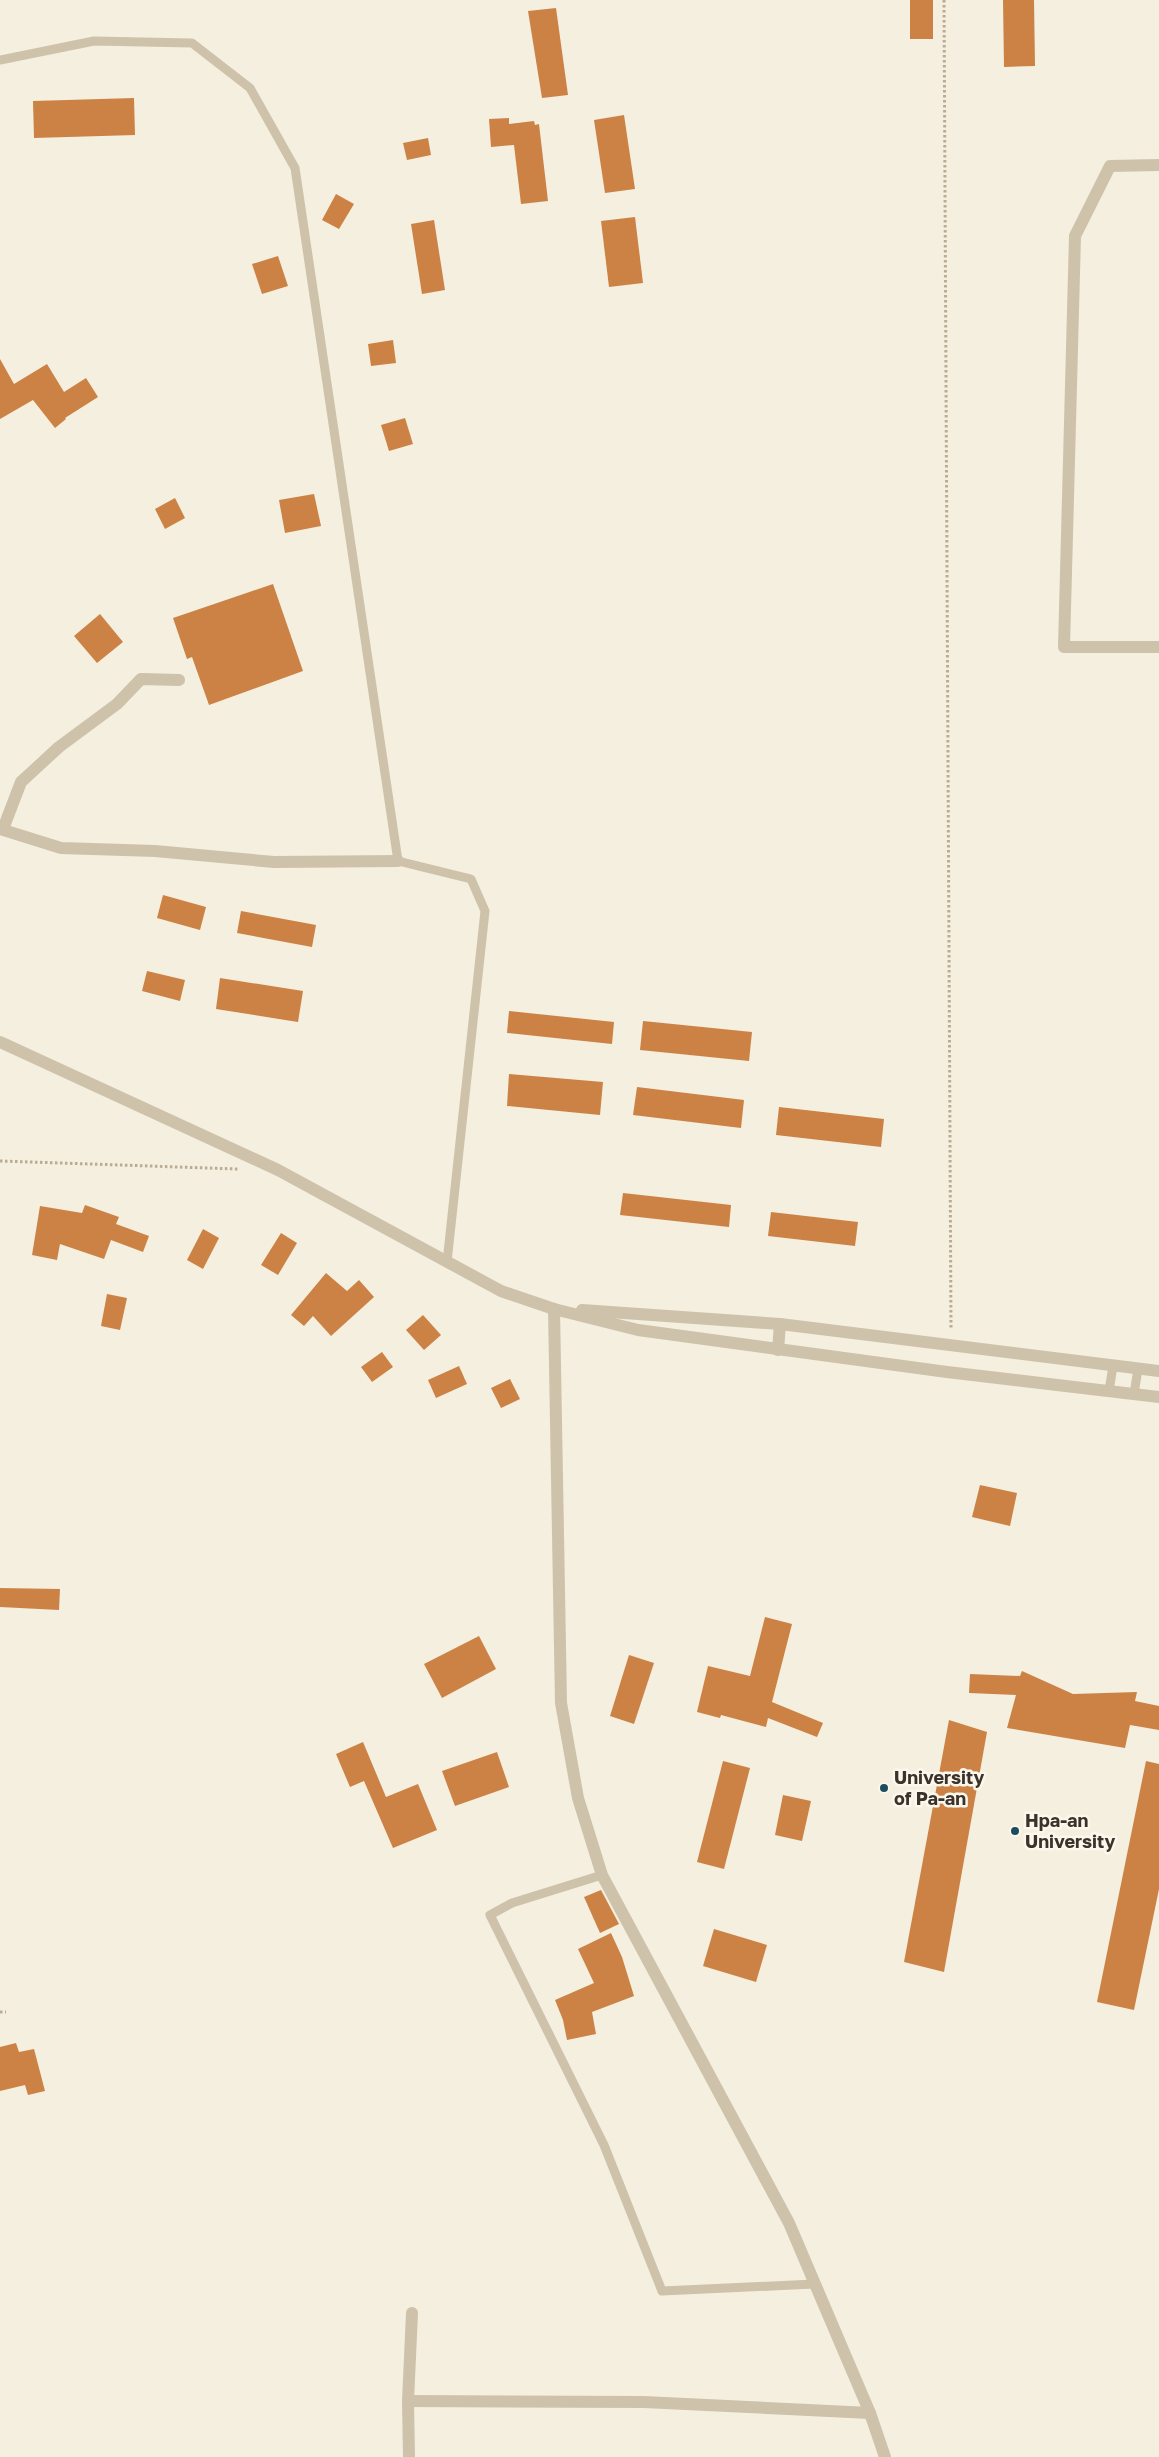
<svg xmlns="http://www.w3.org/2000/svg" width="1159" height="2457" font-family="'Golos Text',sans-serif">
<style>
.building{fill:#cc8245}
.lines{fill:none;stroke-linecap:round;stroke-linejoin:round}
.path{stroke:#baac94;stroke-width:3;stroke-dasharray:2.5 2.5;stroke-linecap:butt}
.service{stroke:#cec2aa;stroke-width:9}
.minor{stroke:#cec2aa;stroke-width:12}
.tertiary{stroke:#cec2aa;stroke-width:12}
.poi-dot{fill:#1c4d5f;stroke:#fbf7ec;stroke-width:2}
.labels{text-anchor:middle;stroke-width:5;stroke-linejoin:round;paint-order:stroke}
.poi-label{font-size:18px;font-weight:bold;fill:#3b332a;stroke:#fbf7ec;text-anchor:start}
</style>
<rect width="100%" height="100%" fill="#f4efdf"/>
<!-- building -->
<g class="building">
<rect x="910" y="0" width="23" height="39"/>
<path d="M 1003,0 L 1034,0 L 1035,66 L 1004,67 Z"/>
<path d="M 556,8 L 568,95 L 542,98 L 528,11 Z"/>
<path d="M 134,98 L 135,135 L 34,138 L 33,101 Z"/>
<path d="M 624,115 L 635,189 L 605,193 L 594,120 Z"/>
<path d="M 509,118 L 509,124 L 534,121 L 535,125 L 539,124 L 548,201 L 521,204 L 514,145 L 491,147 L 489,119 Z"/>
<path d="M 428,138 L 431,155 L 407,160 L 403,143 Z"/>
<path d="M 336,194 L 354,204 L 339,229 L 322,220 Z"/>
<path d="M 635,217 L 643,283 L 609,287 L 601,221 Z"/>
<path d="M 434,220 L 445,290 L 422,294 L 411,224 Z"/>
<path d="M 278,256 L 288,286 L 262,294 L 252,264 Z"/>
<path d="M 393,340 L 396,363 L 371,366 L 368,344 Z"/>
<path d="M 0,359 L 14,384 L 47,364 L 64,392 L 86,378 L 98,397 L 65,418 L 66,419 L 55,428 L 33,400 L 0,419 Z"/>
<path d="M 405,418 L 413,444 L 389,451 L 381,425 Z"/>
<path d="M 314,494 L 321,526 L 285,533 L 279,500 Z"/>
<path d="M 175,498 L 185,518 L 165,529 L 155,509 Z"/>
<path d="M 273,584 L 303,671 L 209,705 L 192,657 L 187,659 L 173,618 Z"/>
<path d="M 100,614 L 123,642 L 97,663 L 74,636 Z"/>
<path d="M 163,895 L 206,907 L 200,930 L 157,918 Z"/>
<path d="M 241,911 L 316,925 L 312,947 L 237,933 Z"/>
<path d="M 147,971 L 185,980 L 180,1001 L 142,991 Z"/>
<path d="M 220,978 L 303,991 L 298,1022 L 216,1009 Z"/>
<path d="M 509,1011 L 614,1022 L 612,1044 L 507,1033 Z"/>
<path d="M 643,1021 L 752,1032 L 749,1061 L 640,1050 Z"/>
<path d="M 509,1074 L 603,1082 L 600,1115 L 507,1106 Z"/>
<path d="M 637,1087 L 744,1100 L 741,1128 L 633,1115 Z"/>
<path d="M 779,1107 L 884,1119 L 881,1147 L 776,1135 Z"/>
<path d="M 623,1193 L 731,1205 L 729,1227 L 620,1215 Z"/>
<path d="M 85,1205 L 119,1217 L 116,1224 L 149,1236 L 143,1252 L 111,1240 L 104,1259 L 60,1244 L 57,1260 L 32,1255 L 40,1206 L 82,1213 Z"/>
<path d="M 771,1212 L 858,1222 L 855,1246 L 768,1236 Z"/>
<path d="M 203,1229 L 219,1238 L 203,1269 L 187,1260 Z"/>
<path d="M 281,1233 L 297,1243 L 278,1275 L 261,1265 Z"/>
<path d="M 326,1273 L 347,1291 L 359,1280 L 374,1297 L 331,1336 L 313,1316 L 304,1326 L 291,1315 Z"/>
<path d="M 107,1294 L 127,1298 L 120,1330 L 101,1326 Z"/>
<path d="M 423,1315 L 441,1335 L 424,1350 L 406,1330 Z"/>
<path d="M 382,1352 L 393,1367 L 372,1382 L 361,1367 Z"/>
<path d="M 459,1366 L 467,1384 L 436,1398 L 428,1380 Z"/>
<path d="M 510,1379 L 520,1399 L 501,1408 L 491,1388 Z"/>
<path d="M 980,1485 L 1017,1493 L 1010,1526 L 972,1517 Z"/>
<path d="M 0,1588 L 60,1589 L 59,1610 L 0,1607 Z"/>
<path d="M 765,1617 L 792,1624 L 772,1702 L 823,1723 L 817,1737 L 768,1718 L 766,1727 L 721,1715 L 720,1718 L 697,1712 L 708,1666 L 750,1676 Z"/>
<path d="M 479,1636 L 496,1669 L 442,1698 L 424,1664 Z"/>
<path d="M 629,1655 L 654,1663 L 634,1724 L 610,1716 Z"/>
<path d="M 1022,1671 L 1073,1694 L 1137,1692 L 1135,1701 L 1159,1706 L 1159,1730 L 1130,1725 L 1125,1748 L 1007,1728 L 1016,1695 L 969,1693 L 970,1674 L 1020,1676 Z"/>
<path d="M 949,1720 L 987,1732 L 944,1972 L 904,1962 Z"/>
<path d="M 363,1742 L 386,1797 L 418,1784 L 437,1830 L 393,1848 L 364,1781 L 350,1787 L 336,1754 Z"/>
<path d="M 497,1752 L 509,1787 L 455,1806 L 442,1771 Z"/>
<path d="M 723,1761 L 750,1768 L 724,1869 L 697,1862 Z"/>
<path d="M 1146,1761 L 1159,1764 L 1159,1889 L 1134,2010 L 1097,2002 Z"/>
<path d="M 783,1795 L 811,1801 L 802,1841 L 775,1835 Z"/>
<path d="M 601,1890 L 619,1924 L 600,1933 L 584,1897 Z"/>
<path d="M 714,1929 L 767,1945 L 756,1982 L 703,1966 Z"/>
<path d="M 611,1933 L 622,1957 L 634,1996 L 592,2012 L 596,2034 L 567,2040 L 563,2020 L 555,2000 L 594,1983 L 578,1949 Z"/>
<path d="M 16,2043 L 19,2052 L 34,2049 L 45,2091 L 28,2095 L 25,2085 L 0,2091 L 0,2047 Z"/>
</g>
<g class="lines">
<!-- path -->
<g class="path">
<path d="M 944,0 L 951,1330"/>
<path d="M 0,1161 L 238,1169"/>
<path d="M 0,2012 L 6,2012"/>
</g>
<!-- service -->
<g class="service">
<path d="M 0,60 L 94,41 L 192,43 L 250,88 L 295,168 L 398,861 L 471,879 L 485,911 L 447,1262"/>
<path d="M 1109,1391 L 1113,1366"/>
<path d="M 1134,1394 L 1138,1369"/>
<path d="M 602,1875 L 512,1903 L 490,1915 L 604,2145 L 662,2291 L 814,2284"/>
</g>
<!-- minor -->
<g class="minor">
<path d="M 1159,165 L 1110,166 L 1075,236 L 1064,647 L 1159,647"/>
<path d="M 0,829 L 61,848 L 155,851 L 274,862 L 398,861"/>
<path d="M 3,829 L 21,782 L 59,747 L 117,704 L 141,679 L 179,680"/>
<path d="M 554,1309 L 638,1330 L 947,1372 L 1159,1397"/>
<path d="M 582,1310 L 780,1324 L 1159,1371"/>
<path d="M 778,1350 L 780,1324"/>
<path d="M 408,2401 L 644,2402 L 870,2413"/>
<path d="M 409,2457 L 408,2401 L 412,2313"/>
</g>
<!-- tertiary -->
<path class="tertiary" d="M 0,1042 L 278,1170 L 501,1291 L 554,1309 L 561,1703 L 578,1798 L 602,1875 L 789,2223 L 870,2413 L 885,2457"/>
</g>
<!-- markers -->
<g class="poi-dot">
<circle cx="884" cy="1788" r="5"/>
<circle cx="1015" cy="1831" r="5"/>
</g>
<g class="labels">
<!-- poi labels -->
<g class="poi-label">
<text x="894" y="1784">University<tspan x="894" dy="21">of Pa-an</tspan></text>
<text x="1025" y="1827">Hpa-an<tspan x="1025" dy="21">University</tspan></text>
</g>
</g>
</svg>
